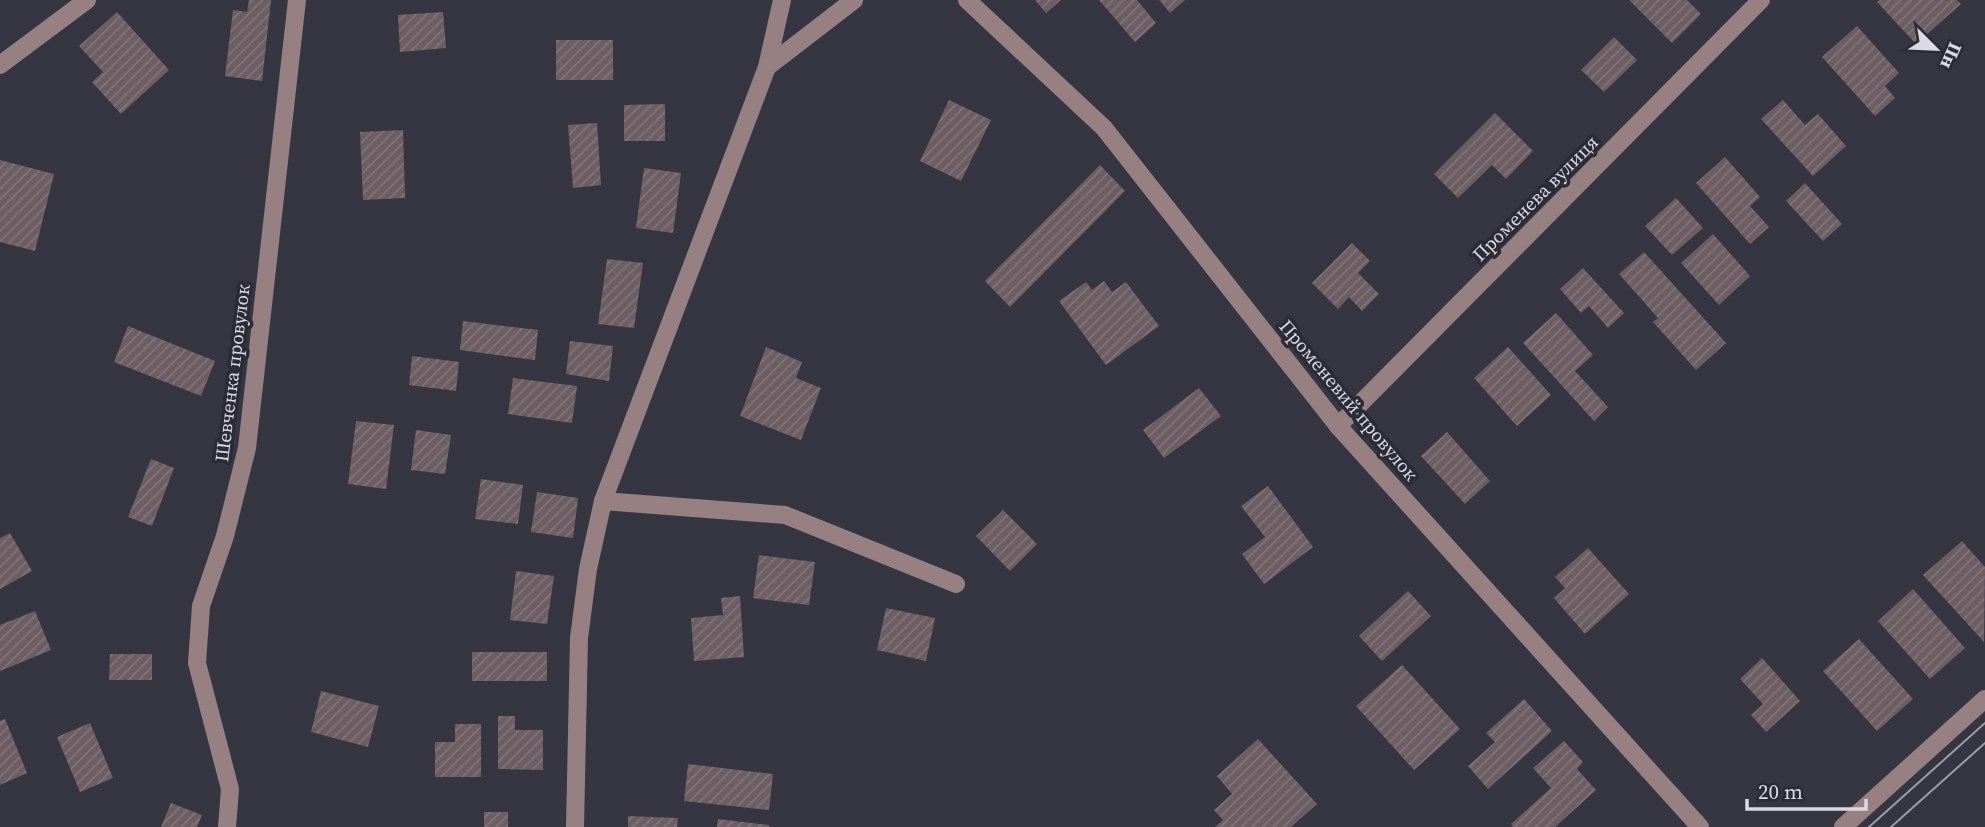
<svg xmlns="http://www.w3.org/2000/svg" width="1985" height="827" font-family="'Source Serif 4',serif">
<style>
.building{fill:url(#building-hatch)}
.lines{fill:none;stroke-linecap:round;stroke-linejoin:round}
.minor{stroke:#968082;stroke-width:18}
.tram{stroke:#9c9da7;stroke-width:2}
.labels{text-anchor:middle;stroke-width:7;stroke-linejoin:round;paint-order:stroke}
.street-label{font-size:19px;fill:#d9dae2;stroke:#2b2c38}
</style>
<defs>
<pattern id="building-hatch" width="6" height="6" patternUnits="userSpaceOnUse" patternTransform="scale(1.75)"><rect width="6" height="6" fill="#6d5e63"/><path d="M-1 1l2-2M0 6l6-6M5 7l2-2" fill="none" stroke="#817479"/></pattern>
</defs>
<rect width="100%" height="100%" fill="#353642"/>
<!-- building -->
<g class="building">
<path d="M 249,0 L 271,0 L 262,81 L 225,76 L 233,10 L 247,12 Z"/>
<path d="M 1035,0 L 1061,0 L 1046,13 Z"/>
<path d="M 1099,0 L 1137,0 L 1156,23 L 1135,42 Z"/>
<path d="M 1159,0 L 1185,0 L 1170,13 Z"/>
<path d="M 1629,0 L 1687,0 L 1701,14 L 1672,43 Z"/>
<path d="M 1880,0 L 1957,0 L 1961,4 L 1916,44 L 1877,2 Z"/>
<path d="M 117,12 L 169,70 L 121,114 L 92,82 L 103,72 L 79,46 Z"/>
<path d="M 443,12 L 446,48 L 400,52 L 398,15 Z"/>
<path d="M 1857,26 L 1899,73 L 1885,86 L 1895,98 L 1875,116 L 1822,57 Z"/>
<path d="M 1614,37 L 1637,60 L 1604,92 L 1581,70 Z"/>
<rect x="556" y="40" width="57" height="40"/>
<path d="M 949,100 L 991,120 L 961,181 L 920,161 Z"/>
<path d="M 1783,100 L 1805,125 L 1818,114 L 1846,146 L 1813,176 L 1761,119 Z"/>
<path d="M 665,104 L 665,141 L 624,141 L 624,105 Z"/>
<path d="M 1495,113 L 1533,151 L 1506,179 L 1492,165 L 1458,198 L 1434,174 Z"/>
<path d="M 597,123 L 601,185 L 573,188 L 568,125 Z"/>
<path d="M 403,130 L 405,198 L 363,200 L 360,132 Z"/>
<path d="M 1725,157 L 1760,197 L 1750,206 L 1769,227 L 1750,244 L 1696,183 Z"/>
<path d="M 0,160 L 54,174 L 35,251 L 0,242 Z"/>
<path d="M 1100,165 L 1125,191 L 1010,307 L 985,281 Z"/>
<path d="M 644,168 L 681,173 L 673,233 L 636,228 Z"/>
<path d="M 1805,183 L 1842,224 L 1823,241 L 1786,201 Z"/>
<path d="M 1676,198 L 1703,228 L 1672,255 L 1645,226 Z"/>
<path d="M 1713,234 L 1750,276 L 1719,305 L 1681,263 Z"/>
<path d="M 1352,243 L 1370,261 L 1358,273 L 1379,294 L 1362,311 L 1349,297 L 1338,309 L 1312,283 Z"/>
<path d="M 1644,252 L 1726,343 L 1696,370 L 1653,322 L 1658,318 L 1619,274 Z"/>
<path d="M 607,259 L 643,263 L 634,328 L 598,324 Z"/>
<path d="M 1583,268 L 1624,313 L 1608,328 L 1589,306 L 1581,313 L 1560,289 Z"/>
<path d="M 1104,281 L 1112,292 L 1126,282 L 1159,326 L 1106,365 L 1059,301 L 1086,282 L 1092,290 Z"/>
<path d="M 1556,313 L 1593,355 L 1575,371 L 1608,407 L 1594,421 L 1523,343 Z"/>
<path d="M 463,321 L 538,330 L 535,360 L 460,350 Z"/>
<path d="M 128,326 L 215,361 L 201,396 L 114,362 Z"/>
<path d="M 570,341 L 613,346 L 609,381 L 566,374 Z"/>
<path d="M 766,347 L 802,362 L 796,378 L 821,388 L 801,440 L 740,416 Z"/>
<path d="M 1508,347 L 1551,395 L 1517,426 L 1474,378 Z"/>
<path d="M 412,356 L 459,362 L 456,391 L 409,385 Z"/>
<path d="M 513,378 L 577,386 L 572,423 L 508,414 Z"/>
<path d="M 1199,388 L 1221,416 L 1164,458 L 1143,430 Z"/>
<path d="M 356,421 L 394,425 L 386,489 L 348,484 Z"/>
<path d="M 416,430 L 451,435 L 445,474 L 411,470 Z"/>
<path d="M 1447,432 L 1490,481 L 1465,504 L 1421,456 Z"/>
<path d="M 151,459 L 174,468 L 152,526 L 128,517 Z"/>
<path d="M 481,479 L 523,485 L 518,524 L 475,519 Z"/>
<path d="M 1268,486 L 1313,547 L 1264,584 L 1242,554 L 1265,537 L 1241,506 Z"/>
<path d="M 537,492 L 578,498 L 573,538 L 531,532 Z"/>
<path d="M 1003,510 L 1037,544 L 1010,571 L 976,536 Z"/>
<path d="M 10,533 L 32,571 L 0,589 L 0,538 Z"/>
<path d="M 1962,541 L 1985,567 L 1984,642 L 1923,575 Z"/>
<path d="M 1588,548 L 1629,594 L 1585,634 L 1554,598 L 1565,588 L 1555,577 Z"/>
<path d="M 759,555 L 815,562 L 809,605 L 753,598 Z"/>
<path d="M 516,571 L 554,576 L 547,624 L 510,620 Z"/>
<path d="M 1913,589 L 1965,648 L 1930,679 L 1878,621 Z"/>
<path d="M 1408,591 L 1431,616 L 1382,661 L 1359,636 Z"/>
<path d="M 740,596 L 744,657 L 694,661 L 691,618 L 723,615 L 721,598 Z"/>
<path d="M 886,608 L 935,618 L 926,661 L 877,650 Z"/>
<path d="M 35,611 L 51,650 L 0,671 L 0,625 Z"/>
<path d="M 1859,639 L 1913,699 L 1877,731 L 1823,671 Z"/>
<rect x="472" y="652" width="75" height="29"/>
<path d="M 110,654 L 152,654 L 152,680 L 109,680 Z"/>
<path d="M 1762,658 L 1800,701 L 1766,732 L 1751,715 L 1763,704 L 1740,679 Z"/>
<path d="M 1402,665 L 1460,729 L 1414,770 L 1356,706 Z"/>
<path d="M 321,691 L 379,706 L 368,747 L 311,732 Z"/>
<path d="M 1524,699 L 1552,731 L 1488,789 L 1468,766 L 1495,742 L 1486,733 Z"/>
<path d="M 498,716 L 515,716 L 515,730 L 543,730 L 543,770 L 498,769 Z"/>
<path d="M 5,719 L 27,773 L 0,785 L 0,721 Z"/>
<path d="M 90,723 L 113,778 L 80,792 L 57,737 Z"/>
<path d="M 455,724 L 481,724 L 481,777 L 435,777 L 435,742 L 455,742 Z"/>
<path d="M 1258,739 L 1317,804 L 1291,827 L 1215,827 L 1223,820 L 1214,810 L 1232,794 L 1217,776 Z"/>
<path d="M 1564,741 L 1583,762 L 1577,769 L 1596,790 L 1555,827 L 1513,827 L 1511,824 L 1551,788 L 1533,768 Z"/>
<path d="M 688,764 L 773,774 L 769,810 L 684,801 Z"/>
<path d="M 171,803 L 202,815 L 197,827 L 161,827 Z"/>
<rect x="484" y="812" width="24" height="15"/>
<path d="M 628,816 L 678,818 L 677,827 L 628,827 Z"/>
<path d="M 718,819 L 769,825 L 769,827 L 717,827 Z"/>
</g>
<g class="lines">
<!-- minor -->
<g class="minor">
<path d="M 967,0 L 1104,128 L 1338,426 L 1700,827"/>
<path d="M 0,65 L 87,0"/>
<path d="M 767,67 L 854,0"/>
<path d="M 1338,426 L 1761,0"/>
<path d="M 603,501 L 785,515 L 956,584"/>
<path d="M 227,827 L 230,789 L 197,663 L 201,606 L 225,536 L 247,448 L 297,0"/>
<path d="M 575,827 L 579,638 L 588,569 L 603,501 L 767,67 L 782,0"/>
<path d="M 1843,827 L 1985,699"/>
</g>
<!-- tram -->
<g class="tram">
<path d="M 1869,827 L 1985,723"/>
<path d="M 1891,827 L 1985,743"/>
</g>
</g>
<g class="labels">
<!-- street labels -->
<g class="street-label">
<text transform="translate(1535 198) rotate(-45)" y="7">Променева вулиця</text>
<text transform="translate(232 373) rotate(-83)" y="7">Шевченка провулок</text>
<text transform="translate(1349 400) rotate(50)" y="7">Променевий провулок</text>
</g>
</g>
<!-- north arrow -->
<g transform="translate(1936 49) rotate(114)" stroke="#2b2c38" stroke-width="5" paint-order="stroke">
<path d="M0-5L12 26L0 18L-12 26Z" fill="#d9dae2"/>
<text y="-10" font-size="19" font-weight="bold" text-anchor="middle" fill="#d9dae2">Пн</text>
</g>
<!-- scale -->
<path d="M1747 799v10h119v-10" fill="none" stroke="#d9dae2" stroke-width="3.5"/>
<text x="1758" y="799" font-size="21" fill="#d9dae2" stroke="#2b2c38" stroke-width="5" paint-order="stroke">20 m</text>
</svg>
